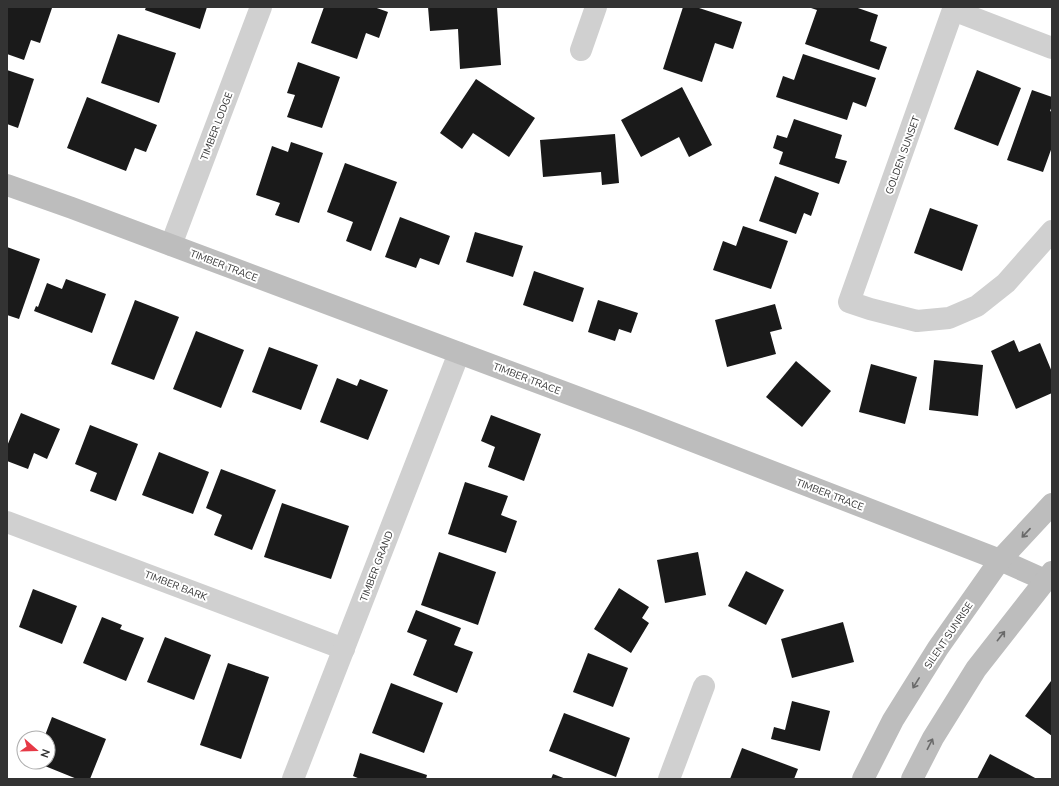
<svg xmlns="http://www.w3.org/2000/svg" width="1059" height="786" font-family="'Nunito Sans',sans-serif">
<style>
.building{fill:#1a1a1a}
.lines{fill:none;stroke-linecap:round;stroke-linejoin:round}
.street{stroke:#d0d0d0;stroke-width:22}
.secondary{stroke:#bdbdbd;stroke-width:22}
.oneway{stroke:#6a6a6a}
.labels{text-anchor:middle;stroke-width:4;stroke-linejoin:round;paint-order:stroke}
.street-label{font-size:10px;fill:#333;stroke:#fff}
</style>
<rect width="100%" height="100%" fill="#fff"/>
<!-- building -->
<g class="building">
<path d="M 7,7 L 52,8 L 40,43 L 31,40 L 24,60 L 7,54 Z"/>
<path d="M 146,7 L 207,7 L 200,29 L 145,10 Z"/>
<path d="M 324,7 L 374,7 L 388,12 L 379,38 L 366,33 L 357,59 L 311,43 Z"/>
<path d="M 428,7 L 497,7 L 501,65 L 460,69 L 458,29 L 430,31 Z"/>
<path d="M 683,7 L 696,7 L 742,22 L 733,49 L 715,43 L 702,82 L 663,69 Z"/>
<path d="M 808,7 L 855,7 L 878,15 L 870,41 L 887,47 L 879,70 L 805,44 L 817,10 Z"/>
<path d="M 118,34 L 176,53 L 159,103 L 101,83 Z"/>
<path d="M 803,54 L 876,78 L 866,107 L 853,102 L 847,120 L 776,97 L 783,76 L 794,80 Z"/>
<path d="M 298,62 L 340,77 L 322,128 L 287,117 L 295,95 L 287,93 Z"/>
<path d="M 7,70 L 34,79 L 18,128 L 7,124 Z"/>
<path d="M 977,70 L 1021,88 L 998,146 L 954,129 Z"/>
<path d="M 476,79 L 535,118 L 509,157 L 473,133 L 462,149 L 440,133 Z"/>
<path d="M 682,87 L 712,145 L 689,157 L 679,137 L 641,157 L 621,120 Z"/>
<path d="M 1032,90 L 1052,97 L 1052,106 L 1050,111 L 1052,112 L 1052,147 L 1043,172 L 1007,160 Z"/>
<path d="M 87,97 L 157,125 L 146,152 L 135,148 L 126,171 L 67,148 Z"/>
<path d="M 794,119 L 842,135 L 835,158 L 847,161 L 839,184 L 779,164 L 783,152 L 773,148 L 777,135 L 787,138 Z"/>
<path d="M 615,134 L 619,183 L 602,185 L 601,172 L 543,177 L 540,140 Z"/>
<path d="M 291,142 L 323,153 L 299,223 L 275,215 L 280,203 L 256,195 L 272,146 L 288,152 Z"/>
<path d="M 345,163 L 397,182 L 371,251 L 346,241 L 353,222 L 327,212 Z"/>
<path d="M 775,176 L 819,193 L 811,216 L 804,213 L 796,234 L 759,221 Z"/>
<path d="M 930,208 L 978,225 L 962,271 L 914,253 Z"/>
<path d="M 400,217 L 450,236 L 439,265 L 420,258 L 416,268 L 385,257 Z"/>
<path d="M 743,226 L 788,241 L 771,289 L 713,270 L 723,241 L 736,246 Z"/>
<path d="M 475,232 L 523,246 L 513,277 L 466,262 Z"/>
<path d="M 7,247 L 40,259 L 19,319 L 7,315 Z"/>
<path d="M 534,271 L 584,288 L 573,322 L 523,305 Z"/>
<path d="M 66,279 L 106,294 L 92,333 L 34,311 L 36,306 L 38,307 L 47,283 L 62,289 Z"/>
<path d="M 135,300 L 179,317 L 154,380 L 111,364 Z"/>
<path d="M 598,300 L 638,313 L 631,333 L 619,329 L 615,341 L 588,332 Z"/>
<path d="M 775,304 L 782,329 L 770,332 L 776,354 L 727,367 L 715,320 Z"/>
<path d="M 196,331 L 244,350 L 221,408 L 173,389 Z"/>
<path d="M 1014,340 L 1019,352 L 1040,343 L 1052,372 L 1052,393 L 1016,409 L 991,351 Z"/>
<path d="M 269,347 L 318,365 L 301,410 L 252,392 Z"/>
<path d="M 934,360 L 983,365 L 978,416 L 929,410 Z"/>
<path d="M 796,361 L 831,391 L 802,427 L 766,397 Z"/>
<path d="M 871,364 L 917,377 L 905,424 L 859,412 Z"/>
<path d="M 337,378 L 357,386 L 360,379 L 388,390 L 368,440 L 320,422 Z"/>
<path d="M 21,413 L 60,429 L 47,459 L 34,453 L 28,469 L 7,461 L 7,446 Z"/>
<path d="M 491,415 L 541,434 L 524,481 L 488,467 L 495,447 L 481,441 Z"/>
<path d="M 90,425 L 138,444 L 116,501 L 90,491 L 97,473 L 75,464 Z"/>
<path d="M 159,452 L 209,472 L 193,514 L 142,495 Z"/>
<path d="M 221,469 L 276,490 L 252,550 L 214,535 L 222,515 L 206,508 Z"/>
<path d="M 465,482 L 508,496 L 501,515 L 517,521 L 506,553 L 448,534 Z"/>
<path d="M 282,503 L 349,526 L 331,579 L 264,557 Z"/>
<path d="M 439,552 L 496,572 L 478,625 L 421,605 Z"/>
<path d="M 698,552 L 706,595 L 665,603 L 657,560 Z"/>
<path d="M 746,571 L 784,590 L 766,625 L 728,606 Z"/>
<path d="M 619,588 L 649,607 L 642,618 L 649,623 L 631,653 L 594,629 Z"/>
<path d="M 33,589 L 77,606 L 62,644 L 19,627 Z"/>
<path d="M 416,610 L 461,628 L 454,645 L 473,652 L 457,693 L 413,675 L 427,640 L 407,632 Z"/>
<path d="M 102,617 L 122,625 L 120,629 L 144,638 L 126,681 L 83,663 Z"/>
<path d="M 843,622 L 854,662 L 792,678 L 781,639 Z"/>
<path d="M 165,637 L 211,655 L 194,700 L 147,682 Z"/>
<path d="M 588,653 L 628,668 L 613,707 L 573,692 Z"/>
<path d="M 228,663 L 269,677 L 241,759 L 200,745 Z"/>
<path d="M 1051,681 L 1052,682 L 1052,736 L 1025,716 Z"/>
<path d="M 391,683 L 443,703 L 424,753 L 372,733 Z"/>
<path d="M 792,701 L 830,711 L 820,751 L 771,739 L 774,727 L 785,730 Z"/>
<path d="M 564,713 L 630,738 L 616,777 L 549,751 Z"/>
<path d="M 52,717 L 106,739 L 90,779 L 77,779 L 35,762 L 48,762 L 48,738 L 44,738 Z"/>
<path d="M 742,748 L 798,769 L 794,779 L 730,779 Z"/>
<path d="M 360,753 L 427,775 L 426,779 L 360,779 L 353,776 Z"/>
<path d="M 990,754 L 1037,779 L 977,779 Z"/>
<path d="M 553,774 L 566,779 L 551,779 Z"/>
</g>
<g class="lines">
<!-- street -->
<g class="street">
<path d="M 954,7 L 849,302 L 870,309 L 917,321 L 949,318 L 977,306 L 1006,283 L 1052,231"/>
<path d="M 953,10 L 1052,48"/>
<path d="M 581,50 L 596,7"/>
<path d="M 171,245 L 261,7"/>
<path d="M 7,522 L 344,649"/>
<path d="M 293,779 L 459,353"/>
<path d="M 669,779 L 704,686"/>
</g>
<!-- secondary -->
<g class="secondary">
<path d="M 7,185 L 72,208 L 641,421 L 1000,560 L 1045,580"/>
<path d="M 863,779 L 893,720 L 938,648 L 1000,560 L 1052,504"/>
<path d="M 912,779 L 933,738 L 976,669 L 1052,572"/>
</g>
</g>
<!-- one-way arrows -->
<defs><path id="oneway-shaft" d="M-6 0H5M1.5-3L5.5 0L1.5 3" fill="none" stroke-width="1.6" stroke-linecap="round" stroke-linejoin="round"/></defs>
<g class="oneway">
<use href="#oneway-shaft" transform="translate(1026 533) rotate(133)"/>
<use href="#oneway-shaft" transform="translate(1001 636) rotate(-52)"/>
<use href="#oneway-shaft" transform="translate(916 683) rotate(122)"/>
<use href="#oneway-shaft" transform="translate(930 744) rotate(-63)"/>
</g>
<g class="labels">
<!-- street labels -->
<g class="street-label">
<text transform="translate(216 126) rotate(-69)" y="4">TIMBER LODGE</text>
<text transform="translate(902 155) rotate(-70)" y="4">GOLDEN SUNSET</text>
<text transform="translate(224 265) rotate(21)" y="4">TIMBER TRACE</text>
<text transform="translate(527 378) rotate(21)" y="4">TIMBER TRACE</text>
<text transform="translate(830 494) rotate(21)" y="4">TIMBER TRACE</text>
<text transform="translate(376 566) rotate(-69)" y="4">TIMBER GRAND</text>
<text transform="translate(176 585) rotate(21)" y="4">TIMBER BARK</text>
<text transform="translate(948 635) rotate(-56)" y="4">SILENT SUNRISE</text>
</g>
</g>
<!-- border -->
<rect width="1059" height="786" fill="none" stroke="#333333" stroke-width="16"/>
<!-- north arrow -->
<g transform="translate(36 750) rotate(110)"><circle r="19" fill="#ffffff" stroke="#adadad"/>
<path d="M0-3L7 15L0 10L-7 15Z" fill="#e63946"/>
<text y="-6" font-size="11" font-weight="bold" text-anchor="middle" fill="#333333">N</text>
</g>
</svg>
